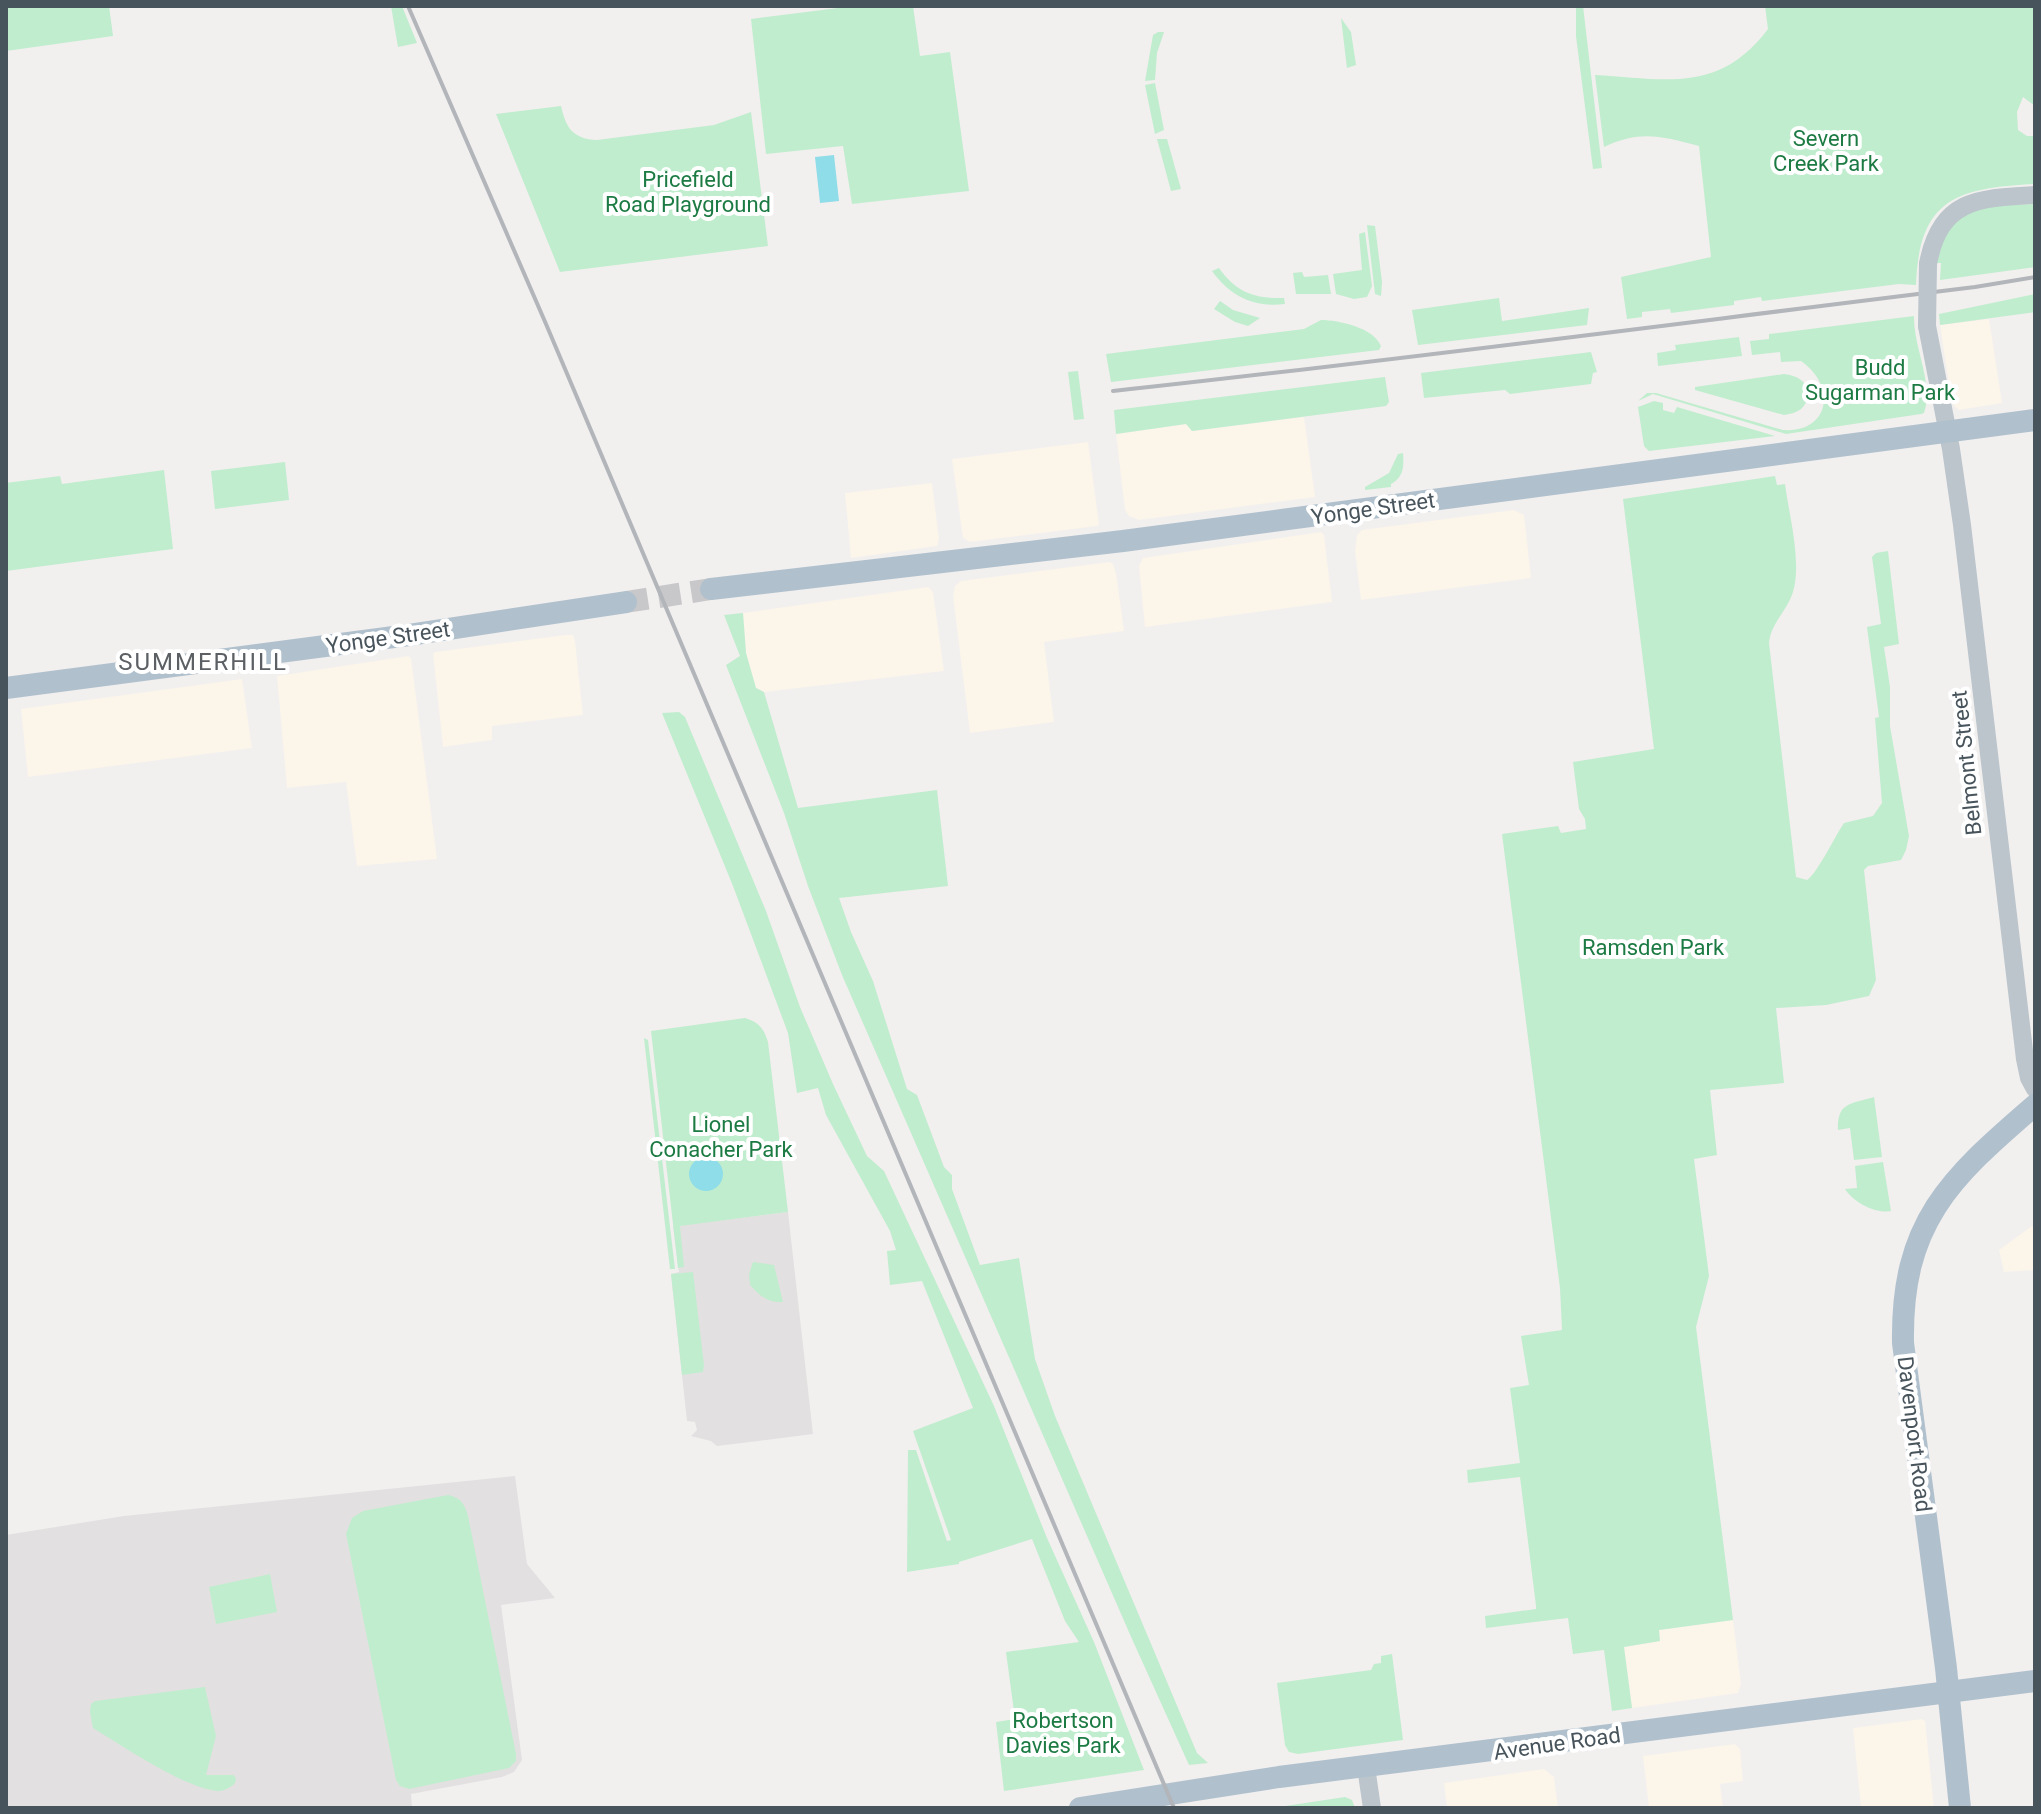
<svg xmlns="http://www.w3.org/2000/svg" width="2041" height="1814" font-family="Roboto,sans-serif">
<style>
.commercial{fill:#fbf5ea}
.education{fill:#e3e0e1}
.green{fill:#c0edce}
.water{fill:#8fdde8}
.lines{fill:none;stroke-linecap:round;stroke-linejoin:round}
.major-tunnel{stroke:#c8c8ca;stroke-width:22;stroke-dasharray:22 11;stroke-linecap:butt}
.minor{stroke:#bbc5cb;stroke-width:18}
.major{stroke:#b0c1cd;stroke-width:22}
.rail{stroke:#b2b5b9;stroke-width:4}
.minor-bridge{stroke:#bbc5cb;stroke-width:18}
.labels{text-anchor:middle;stroke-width:8;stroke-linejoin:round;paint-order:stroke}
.park-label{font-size:22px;fill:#1c7a43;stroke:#fff}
.street-label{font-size:22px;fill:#48545c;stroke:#fff}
.neighbourhood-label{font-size:24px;letter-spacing:2px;fill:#5c6064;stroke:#fff}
</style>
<rect width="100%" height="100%" fill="#f2efef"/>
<!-- commercial -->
<g class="commercial">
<path d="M 1989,319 L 2002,403 L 1959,410 L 1952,404 L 1940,325 Z"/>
<path d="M 1304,417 L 1315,497 L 1139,520 L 1129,516 L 1125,510 L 1116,434 L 1186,424 L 1192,431 Z"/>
<path d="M 1088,442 L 1099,524 L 1097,526 L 970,542 L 963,538 L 952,459 Z"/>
<path d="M 932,483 L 939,539 L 937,546 L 851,558 L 845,493 Z"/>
<path d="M 1514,510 L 1524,515 L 1531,578 L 1361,600 L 1355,551 L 1357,535 L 1362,530 Z"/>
<path d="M 1321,532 L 1324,535 L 1332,602 L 1145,627 L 1139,566 L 1143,558 Z"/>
<path d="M 1109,562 L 1113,564 L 1116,573 L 1124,631 L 1044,642 L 1054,722 L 970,733 L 953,596 L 955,586 L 961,581 Z"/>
<path d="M 928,587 L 933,592 L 944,671 L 764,692 L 756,688 L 746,653 L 743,613 Z"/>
<path d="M 565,635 L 573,635 L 575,641 L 583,715 L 492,726 L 492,740 L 443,747 L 433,654 L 435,652 Z"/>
<path d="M 408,656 L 411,658 L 437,859 L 357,866 L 346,782 L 287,788 L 277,676 Z"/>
<path d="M 242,679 L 252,748 L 28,777 L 21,709 Z"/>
<path d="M 2032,1226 L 2035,1232 L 2035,1270 L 2004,1272 L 1999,1250 Z"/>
<path d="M 1733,1620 L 1741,1684 L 1738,1693 L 1632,1708 L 1624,1647 L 1660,1641 L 1659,1630 Z"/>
<path d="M 1922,1719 L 1925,1721 L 1934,1808 L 1861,1808 L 1853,1728 Z"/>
<path d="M 1735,1744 L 1740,1749 L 1743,1781 L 1720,1784 L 1723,1808 L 1649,1808 L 1643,1756 Z"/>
<path d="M 1544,1769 L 1554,1777 L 1558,1808 L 1447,1808 L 1444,1783 Z"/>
</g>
<!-- education -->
<g class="education">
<path d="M 788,1212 L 813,1434 L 717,1446 L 711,1441 L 691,1436 L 697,1430 L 695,1422 L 687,1421 L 671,1274 L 679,1272 L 673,1226 Z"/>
<path d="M 515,1476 L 527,1564 L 555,1598 L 501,1605 L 522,1760 L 514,1772 L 502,1777 L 411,1794 L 412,1808 L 6,1808 L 6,1535 L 124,1516 Z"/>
</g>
<!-- green -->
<g class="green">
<path d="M 6,6 L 109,6 L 113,36 L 6,51 Z"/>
<path d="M 391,6 L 402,6 L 417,43 L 398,47 Z"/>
<path d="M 854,6 L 913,6 L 920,56 L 950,52 L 969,191 L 852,204 L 843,146 L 766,154 L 751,19 Z"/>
<path d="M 1576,6 L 1583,6 L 1602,168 L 1593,169 L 1576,36 Z"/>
<path d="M 1765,6 L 2035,6 L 2035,106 L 2023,97 L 2017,112 L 2018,130 L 2027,136 L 2035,136 L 2035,184 C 1958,188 1919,198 1916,285 L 1899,284 L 1762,301 L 1761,297 L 1734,301 L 1734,305 L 1671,313 L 1670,309 L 1642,312 L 1642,317 L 1627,319 L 1621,277 L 1711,257 L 1699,146 C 1661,136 1640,130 1604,147 L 1595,75 C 1666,79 1719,94 1768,29 Z"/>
<path d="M 1341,18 L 1351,32 L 1356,65 L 1347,68 Z"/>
<path d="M 1158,32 L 1164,32 L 1157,53 L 1155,80 L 1145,81 L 1153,35 Z"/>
<path d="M 1155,83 L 1164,130 L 1155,134 L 1145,85 Z"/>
<path d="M 561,106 C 566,128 573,139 597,140 L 714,125 L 751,112 L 768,246 L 560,272 L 496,114 Z"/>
<path d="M 1157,139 L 1167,139 L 1181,189 L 1171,191 Z"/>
<path d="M 2035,204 L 2035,267 L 1940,280 L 1941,263 L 1936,263 C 1940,252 1943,236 1950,227 C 1971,203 2006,205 2035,204 Z"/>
<path d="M 1367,225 L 1375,226 L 1382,282 L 1381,296 L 1375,294 Z"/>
<path d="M 1365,232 L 1372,286 L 1367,297 L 1354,299 L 1336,294 L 1333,274 L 1362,270 L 1359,234 Z"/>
<path d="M 1219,268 C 1236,292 1254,299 1284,298 L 1285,304 C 1254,308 1230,296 1212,271 Z"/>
<path d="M 1302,272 L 1304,277 L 1328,275 L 1331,294 L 1296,294 L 1293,273 Z"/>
<path d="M 2035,294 L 2035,312 L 1940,325 L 1939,314 Z"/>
<path d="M 1499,298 L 1502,321 L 1589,308 L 1587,325 L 1418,345 L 1412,310 Z"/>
<path d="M 1220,301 L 1233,310 L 1260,318 L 1248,326 L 1235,322 L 1214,309 Z"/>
<path d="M 1914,316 C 1913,347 1934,382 1924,413 L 1921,414 L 1786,434 L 1653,394 L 1638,401 L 1647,393 L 1656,393 L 1783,430 C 1829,433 1838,387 1801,361 L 1781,362 L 1780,352 L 1752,355 L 1750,341 L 1769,339 L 1769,334 Z"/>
<path d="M 1321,320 C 1339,320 1374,328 1381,346 L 1379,350 L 1111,382 L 1106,354 L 1304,329 Z"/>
<path d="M 1739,337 L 1742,356 L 1658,366 L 1657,353 L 1676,350 L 1675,345 Z"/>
<path d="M 1591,352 L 1597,372 L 1593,373 L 1591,384 L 1510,394 L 1505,390 L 1424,398 L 1421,373 Z"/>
<path d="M 1078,371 L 1084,419 L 1074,420 L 1068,372 Z"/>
<path d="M 1784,374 C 1798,376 1805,380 1809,393 C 1806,408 1799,413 1784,415 L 1695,390 L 1695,387 Z"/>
<path d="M 1385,377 L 1389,402 L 1386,406 L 1192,431 L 1186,424 L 1116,434 L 1114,410 Z"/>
<path d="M 1654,401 L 1663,403 L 1663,410 L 1674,413 L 1677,407 L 1775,436 L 1649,451 L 1644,446 L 1638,407 Z"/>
<path d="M 1403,453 C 1404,466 1404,477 1391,484 L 1391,487 L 1365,490 L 1365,487 L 1389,473 L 1398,454 Z"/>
<path d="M 285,462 L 289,500 L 215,509 L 211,471 Z"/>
<path d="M 164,470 L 173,549 L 6,571 L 6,483 L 60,476 L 62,484 Z"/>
<path d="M 1775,476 L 1777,485 L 1785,484 C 1789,515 1802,562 1793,592 C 1787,611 1771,623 1769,643 L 1796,877 L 1807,880 C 1817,874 1835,836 1844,823 L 1873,816 L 1882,803 L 1875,718 L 1879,717 L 1867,627 L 1881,624 L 1872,557 L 1876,553 L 1888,551 L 1899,644 L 1884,647 L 1890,687 L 1890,726 L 1909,836 L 1906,850 L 1901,860 L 1868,866 L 1864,870 L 1876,980 L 1869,996 L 1826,1005 L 1776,1008 L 1784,1083 L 1710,1090 L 1717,1155 L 1694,1159 L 1709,1276 L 1696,1327 L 1733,1620 L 1659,1630 L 1660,1641 L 1624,1647 L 1632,1708 L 1612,1711 L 1604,1650 L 1573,1654 L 1568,1618 L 1486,1628 L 1485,1616 L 1536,1609 L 1536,1606 L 1520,1477 L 1468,1483 L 1467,1470 L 1520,1463 L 1510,1388 L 1529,1385 L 1521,1336 L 1562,1330 L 1560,1288 L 1502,834 L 1558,826 L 1561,833 L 1586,829 L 1585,819 L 1579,809 L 1573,762 L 1654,749 L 1623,499 Z"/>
<path d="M 743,613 L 746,653 L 756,688 L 764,692 L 798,808 L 937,790 L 948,886 L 839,898 L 851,932 L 873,981 L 907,1089 L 917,1095 L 944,1167 L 952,1175 L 952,1189 L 980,1265 L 1019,1258 L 1035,1359 L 1055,1416 L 1197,1753 L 1208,1763 L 1189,1765 L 1132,1639 L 842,975 L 808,886 L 784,813 L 726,665 L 740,656 L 724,615 Z"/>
<path d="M 679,712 L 685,717 L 766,911 L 800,1007 L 833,1084 L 867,1156 L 884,1171 L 994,1406 L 1047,1538 L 1094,1642 L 1144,1770 L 1004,1791 L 996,1722 L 1015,1719 L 1006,1652 L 1079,1642 L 1065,1621 L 1032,1539 L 959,1562 L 959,1564 L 907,1572 L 908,1450 L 916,1450 L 947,1541 L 951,1540 L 913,1431 L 973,1408 L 922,1281 L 890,1285 L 887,1251 L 896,1250 L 890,1231 L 826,1115 L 818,1088 L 797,1093 L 788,1033 L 733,886 L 662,713 Z"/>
<path d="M 745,1018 C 759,1022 764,1029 768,1042 L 788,1212 L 680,1226 L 684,1267 L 678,1268 L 651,1031 Z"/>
<path d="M 644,1038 L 648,1040 L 675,1269 L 670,1269 Z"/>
<path d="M 1874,1097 L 1882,1157 L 1854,1160 L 1850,1128 L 1838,1130 C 1837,1102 1851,1104 1874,1097 Z"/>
<path d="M 1883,1162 L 1891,1211 C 1876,1214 1854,1203 1845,1189 L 1857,1188 L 1855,1166 Z"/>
<path d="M 753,1262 L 774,1265 L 783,1302 C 768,1303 760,1296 750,1285 L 749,1274 Z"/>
<path d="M 693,1272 L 704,1365 L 703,1372 L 682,1375 L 671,1274 Z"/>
<path d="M 448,1495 C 461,1498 464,1503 468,1516 L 516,1754 L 516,1761 L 509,1768 L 409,1789 L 400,1786 L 396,1780 L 346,1534 L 352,1518 L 363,1511 Z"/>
<path d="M 270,1574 L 277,1612 L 216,1624 L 209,1587 Z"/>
<path d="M 1392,1654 L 1403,1740 L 1298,1754 L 1289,1752 L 1285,1745 L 1277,1683 L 1371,1670 L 1374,1664 L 1381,1663 L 1381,1656 Z"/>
<path d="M 205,1687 L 216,1736 L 206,1775 L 233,1775 L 236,1778 L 235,1783 C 231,1787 225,1791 219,1791 C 187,1790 121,1745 93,1728 L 90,1712 L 91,1704 L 95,1701 Z"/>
<path d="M 1345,1797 L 1352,1800 L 1355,1808 L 1272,1808 Z"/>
</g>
<!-- water -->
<g class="water">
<path d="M 834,155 L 839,201 L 820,203 L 815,157 Z"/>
<circle cx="706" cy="1174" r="17"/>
</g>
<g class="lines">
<!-- major-tunnel -->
<path class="major-tunnel" d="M 626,602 L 711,589"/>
<!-- minor -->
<g class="minor">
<path d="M 1928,264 C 1940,199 1978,198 2035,195"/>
<path d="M 1927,326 L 1951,449 L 1962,525 L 2025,1059 L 2029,1078 L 2035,1089"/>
<path d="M 1366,1767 L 1372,1808"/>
</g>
<!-- major -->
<g class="major">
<path d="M 711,589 L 1123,541 L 2035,420"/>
<path d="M 6,688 L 409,635 L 626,602"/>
<path d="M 1080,1808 L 1279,1777 L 2035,1681"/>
<path d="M 1960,1808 L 1946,1668 L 1903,1343 C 1901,1223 1949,1179 2035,1105"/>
</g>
<!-- rail -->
<g class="rail">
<path d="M 408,6 L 546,324 L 1174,1808"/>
<path d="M 1113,391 C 1401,360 1688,322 1975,287 L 2035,277"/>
</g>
<!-- minor-bridge -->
<path class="minor-bridge" d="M 1927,326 L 1928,264"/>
</g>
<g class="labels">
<!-- park labels -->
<g class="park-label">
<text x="1826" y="146">Severn<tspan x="1826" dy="25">Creek Park</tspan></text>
<text x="688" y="187">Pricefield<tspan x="688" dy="25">Road Playground</tspan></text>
<text x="1880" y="375">Budd<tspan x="1880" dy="25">Sugarman Park</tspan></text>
<text x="1653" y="955">Ramsden Park</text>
<text x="721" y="1132">Lionel<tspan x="721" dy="25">Conacher Park</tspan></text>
<text x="1063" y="1728">Robertson<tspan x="1063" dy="25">Davies Park</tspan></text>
</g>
<!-- street labels -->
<g class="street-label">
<text transform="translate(1373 508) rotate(-8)" y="8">Yonge Street</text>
<text transform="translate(388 637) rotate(-8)" y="8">Yonge Street</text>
<text transform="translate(1966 763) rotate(-96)" y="8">Belmont Street</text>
<text transform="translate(1915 1434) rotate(83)" y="8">Davenport Road</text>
<text transform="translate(1557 1743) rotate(-8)" y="8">Avenue Road</text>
</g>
<!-- neighbourhood labels -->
<g class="neighbourhood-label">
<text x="203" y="670">SUMMERHILL</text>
</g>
</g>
<!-- border -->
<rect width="2041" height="1814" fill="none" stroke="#48545c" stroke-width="16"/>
</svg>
